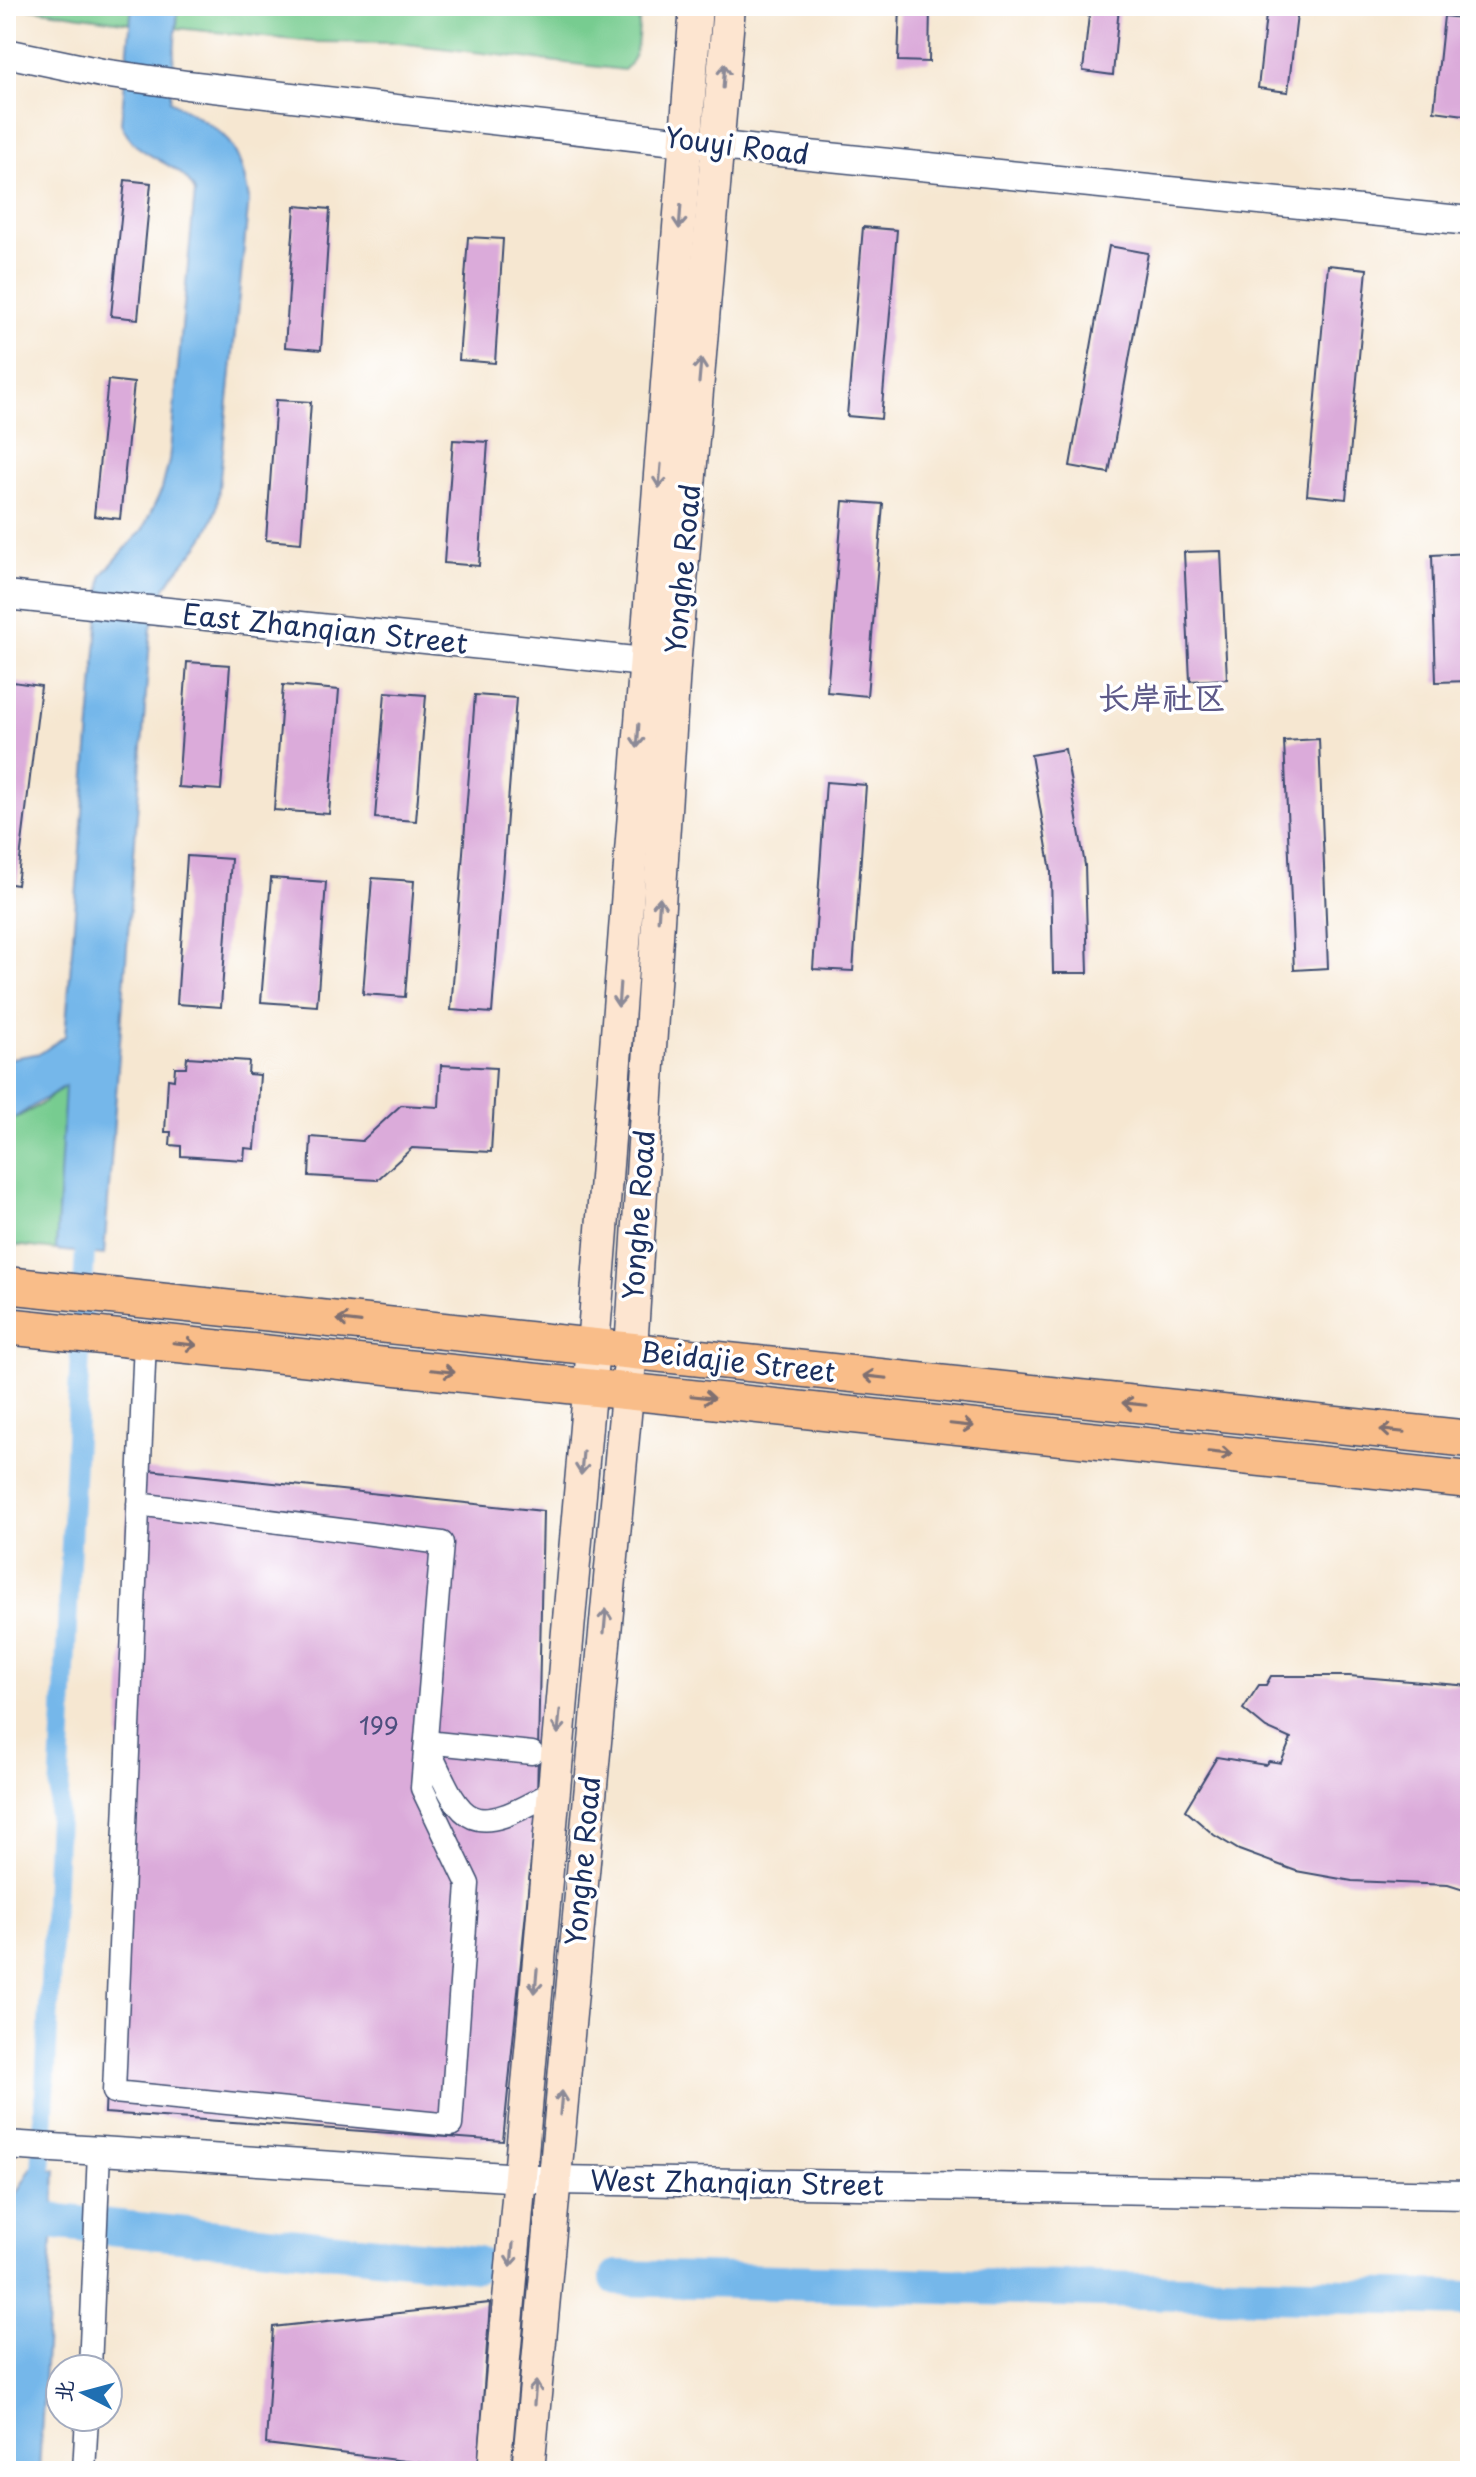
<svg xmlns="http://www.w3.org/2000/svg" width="1476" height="2477" font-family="'Playpen Sans','LXGW WenKai TC',sans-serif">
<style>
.green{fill:#77cc90;stroke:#497e77;stroke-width:2}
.water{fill:#75b7ea;stroke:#4873a4;stroke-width:2}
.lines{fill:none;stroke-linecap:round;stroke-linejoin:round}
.canal{stroke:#75b7ea;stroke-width:20}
.river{stroke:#75b7ea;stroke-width:36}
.building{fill:#dbabda}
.minor-casing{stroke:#3c4b6f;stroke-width:25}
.tertiary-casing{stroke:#3c4b6f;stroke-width:31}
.secondary-casing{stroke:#3c4b6f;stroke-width:35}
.primary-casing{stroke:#3c4b6f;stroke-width:39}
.minor{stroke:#fff;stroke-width:22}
.tertiary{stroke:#fff;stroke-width:28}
.secondary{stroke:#fde5d0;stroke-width:32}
.primary{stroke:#f9bd89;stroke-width:36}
.oneway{stroke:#8c8a97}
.oneway2{stroke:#7f6f71}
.labels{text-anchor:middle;stroke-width:7;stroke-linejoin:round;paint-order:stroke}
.number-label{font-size:24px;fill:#4b4e7d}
.street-label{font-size:28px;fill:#1b2f5e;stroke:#fff}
.quarter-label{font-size:32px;font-weight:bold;fill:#5e5a89;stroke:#fff}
</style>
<rect width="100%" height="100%" fill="#fff"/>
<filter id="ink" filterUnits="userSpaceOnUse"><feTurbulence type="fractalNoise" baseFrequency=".0125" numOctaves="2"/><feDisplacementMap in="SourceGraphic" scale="16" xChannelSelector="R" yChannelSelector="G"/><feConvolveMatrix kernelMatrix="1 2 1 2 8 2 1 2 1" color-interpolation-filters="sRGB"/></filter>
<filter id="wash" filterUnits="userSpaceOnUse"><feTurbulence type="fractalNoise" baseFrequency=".006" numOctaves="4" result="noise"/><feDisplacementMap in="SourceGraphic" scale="32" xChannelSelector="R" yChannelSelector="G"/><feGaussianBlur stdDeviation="1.8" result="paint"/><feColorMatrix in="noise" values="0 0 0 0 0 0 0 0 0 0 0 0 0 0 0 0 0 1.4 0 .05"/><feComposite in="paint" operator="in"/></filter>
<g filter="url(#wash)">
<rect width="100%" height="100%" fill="#f6e7d1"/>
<!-- green -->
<g class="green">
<path d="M 13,6 L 132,6 L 130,23 Z"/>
<path d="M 178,6 L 640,6 C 638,27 641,57 624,70 L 399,43 L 314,42 L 177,28 Z"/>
<path d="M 66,1085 L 56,1250 L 6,1244 L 6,1123 L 39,1106 Z"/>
</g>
<!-- water -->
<g class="water">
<path d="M 132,6 L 178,6 L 170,101 C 224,133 237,134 249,199 L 217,507 C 206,544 191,552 170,580 C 160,592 157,613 151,627 L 104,1255 L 56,1250 L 65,1086 L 6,1123 L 6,1059 L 41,1053 L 65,1036 L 102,575 L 143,529 L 162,489 L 169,461 L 195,192 C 179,157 136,163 121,123 Z"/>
<path d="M 31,2168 L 56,2170 L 39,2471 L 6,2471 L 6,2212 Z"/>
</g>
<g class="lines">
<!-- canal -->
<path class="canal" d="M 40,2195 L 86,1228"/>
<!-- river -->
<g class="river">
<path d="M 618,2278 L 1470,2299"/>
<path d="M 6,2286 L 39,2220 L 477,2264"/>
</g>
</g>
<g id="blocks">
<!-- building -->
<g class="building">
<path d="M 900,6 L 930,6 L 929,62 L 898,61 Z"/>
<path d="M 1090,6 L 1119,6 L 1113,75 L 1083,71 Z"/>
<path d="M 1267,6 L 1298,6 L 1288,92 L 1258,88 Z"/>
<path d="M 1444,16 L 1470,19 L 1465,115 L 1434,111 Z"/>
<path d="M 125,180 L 151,183 L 138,319 L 111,316 Z"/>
<path d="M 295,206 L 330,209 L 321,350 L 285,347 Z"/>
<path d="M 863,227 L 897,230 L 881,419 L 847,416 Z"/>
<path d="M 468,237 L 503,239 L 495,363 L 459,360 Z"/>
<path d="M 1109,246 L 1148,253 L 1109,473 L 1070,466 Z"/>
<path d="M 1328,265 L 1367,269 L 1346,499 L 1307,495 Z"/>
<path d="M 108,380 L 134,383 L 120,519 L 94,516 Z"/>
<path d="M 276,400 L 311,402 L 301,543 L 266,540 Z"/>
<path d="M 453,440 L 488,442 L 479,566 L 444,563 Z"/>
<path d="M 843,501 L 883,504 L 867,696 L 827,692 Z"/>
<path d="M 1221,551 L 1227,679 L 1190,681 L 1184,552 Z"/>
<path d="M 1469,553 L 1470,681 L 1436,682 L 1432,555 Z"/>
<path d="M 187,662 L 230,665 L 221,790 L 178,787 Z"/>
<path d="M 6,681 L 41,686 L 17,885 L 6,883 Z"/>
<path d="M 283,685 L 339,690 L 329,814 L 274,810 Z"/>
<path d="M 385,692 L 426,695 L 416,821 L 375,818 Z"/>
<path d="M 475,695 L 516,698 L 492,1013 L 451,1010 Z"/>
<path d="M 1319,739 L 1328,968 L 1294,970 L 1284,741 Z"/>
<path d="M 1065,749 L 1085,865 L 1088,973 L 1053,973 L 1051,871 L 1031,755 Z"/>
<path d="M 826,782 L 866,785 L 853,971 L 813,969 Z"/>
<path d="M 187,856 L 231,859 L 221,1007 L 177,1004 Z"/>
<path d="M 271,878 L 326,882 L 317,1006 L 261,1002 Z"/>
<path d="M 372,878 L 414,881 L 405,997 L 363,994 Z"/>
<path d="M 187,1057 L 249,1061 L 248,1074 L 260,1075 L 255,1149 L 245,1148 L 244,1160 L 181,1156 L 181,1146 L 170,1145 L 171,1132 L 165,1132 L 168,1079 L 174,1080 L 175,1067 L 186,1067 Z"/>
<path d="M 441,1065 L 496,1068 L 491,1152 L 412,1148 L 377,1180 L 309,1176 L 311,1137 L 362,1141 L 401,1105 L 439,1107 Z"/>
<path d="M 129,1468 L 543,1511 L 537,1801 L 503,2141 L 105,2113 Z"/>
<path d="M 1271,1676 L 1349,1676 L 1470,1686 L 1470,1892 L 1448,1885 L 1352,1881 L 1296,1871 L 1239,1850 L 1214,1835 L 1185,1810 L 1217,1757 L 1265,1765 L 1269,1761 L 1281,1763 L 1291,1739 L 1266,1728 L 1243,1709 L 1259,1685 L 1266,1685 Z"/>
<path d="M 490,2303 L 478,2470 L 266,2444 L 273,2327 Z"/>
</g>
</g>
</g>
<g filter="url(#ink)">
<use href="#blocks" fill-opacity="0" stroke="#3c4b6f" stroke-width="2"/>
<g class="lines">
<defs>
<g id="minor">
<path d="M 138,1504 L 442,1543 L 422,1788 L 468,1884 L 451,2125 L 114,2092 L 145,1340"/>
<path d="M 426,1742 L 532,1753"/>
<path d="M 426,1743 C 463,1823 466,1842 552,1792"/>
<path d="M 90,2369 L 99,2151"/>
<path d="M 84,2471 L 87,2417"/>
</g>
<g id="tertiary">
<path d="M 6,53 L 102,73 L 187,85 L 719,146 L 1470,221"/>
<path d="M 6,595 L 644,662"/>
<path d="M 6,2145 L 554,2180 L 1470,2195"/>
</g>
<g id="secondary">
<path d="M 494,2471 L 593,1347 L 696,6"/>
<path d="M 528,2471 L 631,1350 L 674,667 L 729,6"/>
</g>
<g id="primary">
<path d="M 6,1285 L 1470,1439"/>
<path d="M 6,1326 L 1470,1480"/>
</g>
</defs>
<!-- minor casing -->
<use href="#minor" class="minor-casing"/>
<!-- tertiary casing -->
<use href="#tertiary" class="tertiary-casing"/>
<!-- secondary casing -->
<use href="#secondary" class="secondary-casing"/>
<!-- primary casing -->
<use href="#primary" class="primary-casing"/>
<!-- minor -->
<use href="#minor" class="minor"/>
<!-- tertiary -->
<use href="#tertiary" class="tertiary"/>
<!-- secondary -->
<use href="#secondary" class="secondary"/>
<!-- primary -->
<use href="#primary" class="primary"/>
</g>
<!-- one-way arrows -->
<defs><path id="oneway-shaft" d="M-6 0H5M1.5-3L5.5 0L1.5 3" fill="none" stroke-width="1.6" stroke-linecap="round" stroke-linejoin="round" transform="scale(2)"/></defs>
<g class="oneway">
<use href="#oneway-shaft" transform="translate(724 76) rotate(-86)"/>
<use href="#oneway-shaft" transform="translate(680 217) rotate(94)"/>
<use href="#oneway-shaft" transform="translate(700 371) rotate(-85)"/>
<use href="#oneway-shaft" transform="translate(660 476) rotate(95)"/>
<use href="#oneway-shaft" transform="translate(638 736) rotate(94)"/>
<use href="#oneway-shaft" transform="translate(659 909) rotate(-86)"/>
<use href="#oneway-shaft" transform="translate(619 995) rotate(94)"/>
<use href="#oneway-shaft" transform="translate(582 1463) rotate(95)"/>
<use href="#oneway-shaft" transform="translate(605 1621) rotate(-85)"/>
<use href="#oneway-shaft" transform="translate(559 1722) rotate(95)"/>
<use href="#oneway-shaft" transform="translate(536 1981) rotate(95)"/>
<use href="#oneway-shaft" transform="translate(561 2103) rotate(-85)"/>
<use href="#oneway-shaft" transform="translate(512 2255) rotate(95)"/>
<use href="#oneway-shaft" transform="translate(535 2393) rotate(-85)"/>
</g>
<g class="oneway2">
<use href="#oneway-shaft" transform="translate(349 1321) rotate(-173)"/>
<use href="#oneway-shaft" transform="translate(185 1344) rotate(6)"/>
<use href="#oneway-shaft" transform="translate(443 1371) rotate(6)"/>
<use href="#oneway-shaft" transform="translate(875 1377) rotate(-174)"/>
<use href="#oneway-shaft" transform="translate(703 1397) rotate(6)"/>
<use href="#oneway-shaft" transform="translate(1134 1404) rotate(-174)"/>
<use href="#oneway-shaft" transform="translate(962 1425) rotate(6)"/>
<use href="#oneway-shaft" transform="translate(1392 1431) rotate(-174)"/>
<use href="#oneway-shaft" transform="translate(1220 1453) rotate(6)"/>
</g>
</g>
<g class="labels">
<!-- number labels -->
<g class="number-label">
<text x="379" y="1735">199</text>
</g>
<!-- street labels -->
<g class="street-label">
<text transform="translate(737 146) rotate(7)" y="10">Youyi Road</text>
<text transform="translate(683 569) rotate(-85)" y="10">Yonghe Road</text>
<text transform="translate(325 629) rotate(6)" y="10">East Zhanqian Street</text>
<text transform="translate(639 1215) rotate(-86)" y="10">Yonghe Road</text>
<text transform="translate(738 1362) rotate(6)" y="10">Beidajie Street</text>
<text transform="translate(583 1861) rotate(-85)" y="10">Yonghe Road</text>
<text transform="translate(737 2183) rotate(1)" y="10">West Zhanqian Street</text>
</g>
<!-- quarter labels -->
<g class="quarter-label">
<text x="1162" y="709">长岸社区</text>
</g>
</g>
<!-- margin -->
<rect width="1476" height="2477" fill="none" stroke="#fff" stroke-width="32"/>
<!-- north arrow -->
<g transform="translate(84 2393) rotate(276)"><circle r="38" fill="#ffffff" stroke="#a4acbf" stroke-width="2"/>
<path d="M0-6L14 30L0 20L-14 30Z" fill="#1f6fb2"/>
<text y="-12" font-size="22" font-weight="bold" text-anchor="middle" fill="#1b2f5e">北</text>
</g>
</svg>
